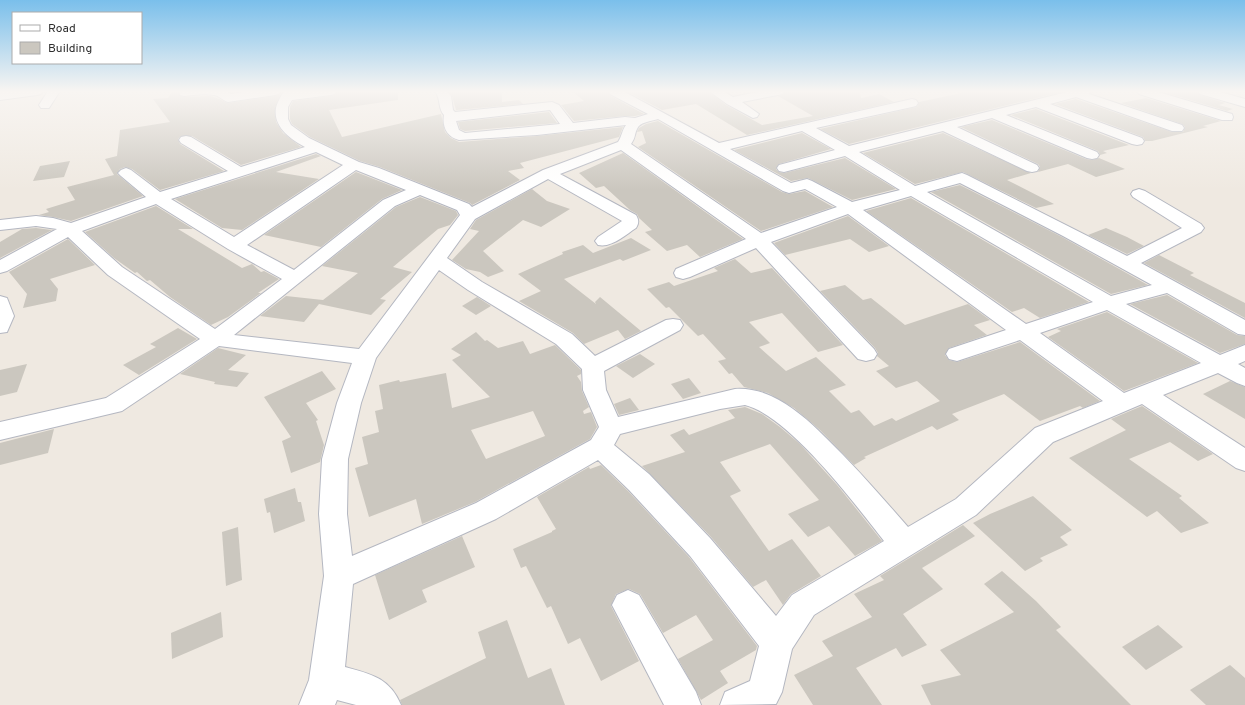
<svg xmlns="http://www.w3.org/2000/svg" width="1245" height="705" font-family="Overpass,sans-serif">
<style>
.building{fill:#cbc7bf;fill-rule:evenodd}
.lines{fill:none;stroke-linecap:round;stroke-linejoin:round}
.minor-casing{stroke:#b4b7c1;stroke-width:2}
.minor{fill:#fff;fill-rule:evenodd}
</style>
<rect width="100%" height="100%" fill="#efe9e1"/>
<!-- building -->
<g class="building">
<path d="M 172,91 L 178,91 L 179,95 L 184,97 L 210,96 L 217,98 L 228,103 L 280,95 L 275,108 L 276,122 L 283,133 L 301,147 L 241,165 L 192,136 L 181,136 L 178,139 L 180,144 L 224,171 L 160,190 L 132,169 L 125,167 L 120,169 L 117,174 L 143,196 L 71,221 L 53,217 L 39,215 L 49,212 L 46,209 L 75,200 L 67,187 L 114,175 L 105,159 L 117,156 L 120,130 L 170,122 L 153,99 L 168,98 Z"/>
<path d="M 338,91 L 398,91 L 398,100 L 329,110 L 342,137 L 441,114 L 445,132 L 451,138 L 459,142 L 537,136 L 623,127 L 619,137 L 520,163 L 524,168 L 508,171 L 520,180 L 472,205 L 470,203 L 380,167 L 360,161 L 310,137 L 292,124 L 290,119 L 290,107 L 293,101 L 331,96 L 336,95 Z"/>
<path d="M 450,91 L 502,91 L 502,102 L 519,100 L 523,104 L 456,110 L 452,96 Z"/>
<path d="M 572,91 L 607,91 L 609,95 L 644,114 L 635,116 L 625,116 L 574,121 L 561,105 L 584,101 Z"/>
<path d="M 626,91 L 708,91 L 726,105 L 762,125 L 813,116 L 778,96 L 784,95 L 786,91 L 860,91 L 861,98 L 879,94 L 894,102 L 747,135 L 696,104 L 662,110 Z"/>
<path d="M 971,91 L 1065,91 L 849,144 L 820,129 L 912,108 L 917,107 L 919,102 Z"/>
<path d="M 1177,91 L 1197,91 L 1200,95 L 1225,103 L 1219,105 L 1233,109 L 1227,111 L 1167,93 Z"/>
<path d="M 1146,98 L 1221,121 L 1203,126 L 1208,127 L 1152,141 L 1145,141 L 1143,137 L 1055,104 L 1076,99 L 1172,132 L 1183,132 L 1185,127 L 1182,124 L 1121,103 Z"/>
<path d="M 1036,109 L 1129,145 L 1103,151 L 1107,153 L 1100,155 L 1098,151 L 1011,115 Z"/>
<path d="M 549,112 L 557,123 L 465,131 L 460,129 L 458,122 Z"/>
<path d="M 992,120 L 1086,159 L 1092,160 L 1099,158 L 1125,169 L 1096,177 L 1068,164 L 1038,172 L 1040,167 L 1038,164 L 961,127 Z"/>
<path d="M 658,121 L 782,192 L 789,194 L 805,191 L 833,207 L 761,231 L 638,147 L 646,143 L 642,131 L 637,132 L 639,128 L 646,124 Z"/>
<path d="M 802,133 L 831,149 L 779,164 L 776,169 L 779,172 L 784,173 L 845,158 L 896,189 L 852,200 L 808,178 L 791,181 L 734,150 Z"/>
<path d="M 943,133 L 1031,173 L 1007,180 L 1054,204 L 1036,208 L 963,172 L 915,184 L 863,153 Z"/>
<path d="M 623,153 L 743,239 L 700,257 L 687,245 L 667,251 L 645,232 L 652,230 L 639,218 L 637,214 L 630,210 L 604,186 L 596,188 L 579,173 Z"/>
<path d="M 316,154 L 321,156 L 276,172 L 319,179 L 242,230 L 222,228 L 175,199 Z"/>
<path d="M 70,161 L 64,177 L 33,181 L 40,166 Z"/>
<path d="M 356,172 L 402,190 L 382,199 L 321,247 L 264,235 Z"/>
<path d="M 960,185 L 1062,237 L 1148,285 L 1111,294 L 931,192 Z"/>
<path d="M 532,189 L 547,201 L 570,209 L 541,227 L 523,220 L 483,251 L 504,271 L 488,277 L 480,272 L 466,269 L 452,260 L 479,231 L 470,229 L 476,220 Z"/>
<path d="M 420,197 L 456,211 L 458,215 L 450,225 L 438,229 L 393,267 L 412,272 L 380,299 L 386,300 L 371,315 L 319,304 L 304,322 L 260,316 L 286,296 L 323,300 L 358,273 L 322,266 L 396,207 Z"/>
<path d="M 911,198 L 1089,302 L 1040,318 L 1024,308 L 1012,312 L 866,211 Z"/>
<path d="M 156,206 L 193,229 L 178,229 L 242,268 L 252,264 L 261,272 L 264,271 L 279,279 L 258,293 L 261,293 L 228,317 L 211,325 L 170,297 L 150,280 L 147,281 L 137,272 L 135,273 L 114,258 L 85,232 Z"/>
<path d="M 848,216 L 889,246 L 869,252 L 850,239 L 785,255 L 774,243 Z"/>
<path d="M 36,228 L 52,230 L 0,258 L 0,242 L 22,229 Z"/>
<path d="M 1106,228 L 1127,237 L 1144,246 L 1127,254 L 1088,235 Z"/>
<path d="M 631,238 L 651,250 L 623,261 L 620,259 L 564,279 L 596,304 L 595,302 L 600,297 L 641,331 L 625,339 L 618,330 L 584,344 L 573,333 L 519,301 L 541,291 L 518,274 L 563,254 L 562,252 L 583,245 L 593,253 Z"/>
<path d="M 68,239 L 95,265 L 50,279 L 58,289 L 56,301 L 23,308 L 27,294 L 9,272 Z"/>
<path d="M 1159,255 L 1194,273 L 1190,275 L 1245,303 L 1245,318 L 1144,263 Z"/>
<path d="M 735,259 L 751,273 L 772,268 L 843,345 L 818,352 L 782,313 L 749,322 L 770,343 L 759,347 L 786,371 L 816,357 L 846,385 L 829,391 L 851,413 L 859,410 L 874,426 L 892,418 L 896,421 L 940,401 L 917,381 L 896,388 L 876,371 L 889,366 L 877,356 L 878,353 L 875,348 L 820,291 L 845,285 L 863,300 L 871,298 L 905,325 L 968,304 L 990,320 L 974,325 L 987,335 L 949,348 L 945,355 L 949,360 L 957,362 L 1020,342 L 1100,401 L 1083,408 L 1080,406 L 1040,421 L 1004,394 L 952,414 L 959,420 L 937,430 L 932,426 L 864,457 L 866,458 L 854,465 L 820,430 L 794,408 L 768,393 L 744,387 L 732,373 L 729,374 L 718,361 L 726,359 L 703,334 L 698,336 L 669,307 L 666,308 L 647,289 L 669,282 L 674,286 L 718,271 L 714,268 Z"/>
<path d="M 1167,295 L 1237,335 L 1245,336 L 1245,344 L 1220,353 L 1130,304 Z"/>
<path d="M 477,297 L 491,306 L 476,315 L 462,306 Z"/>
<path d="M 1107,312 L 1198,363 L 1124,391 L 1048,337 L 1061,331 L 1057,329 Z"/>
<path d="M 178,328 L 197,339 L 139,375 L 123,365 L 156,347 L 150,344 Z"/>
<path d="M 476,332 L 485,341 L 487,340 L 498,348 L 523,341 L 530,354 L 555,345 L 581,370 L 581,374 L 577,376 L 581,382 L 582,391 L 589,407 L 583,411 L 584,414 L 591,412 L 597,427 L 590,439 L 475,502 L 422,524 L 416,499 L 369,517 L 355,468 L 368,464 L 362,437 L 379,432 L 375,411 L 383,409 L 379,385 L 399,380 L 400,382 L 446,373 L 452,408 L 490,397 L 452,360 L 461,355 L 451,349 ZM 533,411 L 545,436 L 486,459 L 471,430 Z"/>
<path d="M 218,348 L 246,355 L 228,370 L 249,373 L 237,387 L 214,384 L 215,382 L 180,374 Z"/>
<path d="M 640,354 L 655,364 L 633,378 L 616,366 Z"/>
<path d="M 27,364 L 17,392 L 0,396 L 0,370 Z"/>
<path d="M 322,371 L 336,389 L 306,403 L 318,420 L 316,421 L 324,445 L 320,462 L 291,473 L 282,441 L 291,437 L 264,397 Z"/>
<path d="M 689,378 L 701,393 L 683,399 L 671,384 Z"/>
<path d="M 1230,381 L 1245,387 L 1245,419 L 1203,394 Z"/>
<path d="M 630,398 L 639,410 L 619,415 L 614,404 Z"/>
<path d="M 1142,406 L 1213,454 L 1198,461 L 1170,442 L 1129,459 L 1182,496 L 1179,498 L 1209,523 L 1181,533 L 1157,511 L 1147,517 L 1069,458 L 1126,430 L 1111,419 Z"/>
<path d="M 745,407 L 762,414 L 780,427 L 800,444 L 838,486 L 882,541 L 855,556 L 829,526 L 808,537 L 788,514 L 819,500 L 770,444 L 720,462 L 741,491 L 730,496 L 769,551 L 792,539 L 821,576 L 791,594 L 783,605 L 766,580 L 753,587 L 711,537 L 642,466 L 685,452 L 670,435 L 684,429 L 689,435 L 735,418 L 728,410 Z"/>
<path d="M 54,429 L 48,453 L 0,465 L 0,443 Z"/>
<path d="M 601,465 L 628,491 L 689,557 L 757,646 L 756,650 L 720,671 L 728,683 L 701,700 L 678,659 L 713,640 L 696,615 L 663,633 L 640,594 L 629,589 L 616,594 L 611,606 L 639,661 L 601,681 L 580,638 L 568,644 L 551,606 L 547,608 L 526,566 L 521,568 L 513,549 L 552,532 L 552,531 L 556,529 L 537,497 L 589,467 L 590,469 Z"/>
<path d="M 295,488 L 298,502 L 301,502 L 305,521 L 274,533 L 270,512 L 267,513 L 264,499 Z"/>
<path d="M 1033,496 L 1072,530 L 1060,537 L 1068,545 L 1040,558 L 1043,561 L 1025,571 L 973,523 L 990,514 Z"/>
<path d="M 963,525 L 975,536 L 922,568 L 943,589 L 903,614 L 927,645 L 902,657 L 896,648 L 856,668 L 882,705 L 813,705 L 794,675 L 833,656 L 822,641 L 872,617 L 854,594 L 884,580 L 880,576 Z"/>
<path d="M 238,527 L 242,580 L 226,586 L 222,532 Z"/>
<path d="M 462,536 L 475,567 L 422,590 L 427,602 L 389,620 L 375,575 Z"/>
<path d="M 1002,571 L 1036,601 L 1061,627 L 1056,630 L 1131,705 L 931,705 L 921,685 L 961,675 L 940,650 L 1014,612 L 984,584 Z"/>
<path d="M 221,612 L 223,637 L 172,659 L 171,633 Z"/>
<path d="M 507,620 L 528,678 L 551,668 L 565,705 L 402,705 L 400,700 L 486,658 L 478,632 Z"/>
<path d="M 1158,625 L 1183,647 L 1146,670 L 1122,647 Z"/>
<path d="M 1230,665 L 1245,678 L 1245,705 L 1206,705 L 1190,690 Z"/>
</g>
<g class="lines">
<defs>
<g id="minor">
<path d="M 11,91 L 43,91 L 41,94 L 37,95 L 0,100 L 0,92 Z"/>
<path d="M 48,91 L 60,91 L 49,108 L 41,108 L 39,105 Z"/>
<path d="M 179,91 L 226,91 L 231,94 L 251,91 L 281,91 L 279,94 L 275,95 L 228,102 C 222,100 220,96 214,95 C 204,93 193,95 184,96 L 180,95 Z"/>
<path d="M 284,91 L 296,91 L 295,92 L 337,91 L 335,94 L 331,95 L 292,100 L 288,107 L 288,119 L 291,125 L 309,138 L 359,162 L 379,168 L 469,204 L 472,207 L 543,170 L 618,142 C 622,136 622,130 626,125 L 537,135 L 459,140 C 447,137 442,127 444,115 C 438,109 441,99 435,91 L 447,91 L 451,96 L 453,110 L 455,112 L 552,102 L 559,105 L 573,123 L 625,117 L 635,118 L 648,114 L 610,94 L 608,91 L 623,91 L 719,143 L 912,99 L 916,100 L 918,103 L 916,106 L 912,107 L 816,128 L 849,146 L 1071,91 L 1091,91 L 1089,94 L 1182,125 L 1184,128 L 1182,131 L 1172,131 L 1076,97 L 1050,104 L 1142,138 L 1144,141 L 1142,144 L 1137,145 L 1132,144 L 1036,107 L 1006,115 L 1097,152 L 1099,155 L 1097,158 L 1092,159 L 1087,158 L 992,118 L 957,127 L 1037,165 L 1039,168 L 1037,171 L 1032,172 L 1027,171 L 943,131 L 859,152 L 915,186 L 962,173 L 967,175 L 1127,256 L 1182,228 L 1133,197 L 1131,194 L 1133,191 L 1139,189 L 1145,191 L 1201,224 L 1204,228 L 1201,232 L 1141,263 L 1245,320 L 1245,335 L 1238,334 L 1167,293 L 1126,304 L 1220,355 L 1245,345 L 1245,361 L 1238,364 L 1245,368 L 1245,386 L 1237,383 L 1218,373 L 1163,395 L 1245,448 L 1245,471 L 1236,468 L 1142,404 L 1053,442 L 976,515 L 814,615 L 792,649 L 782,692 L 776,704 L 720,705 L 725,692 L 750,681 L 759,646 L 690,556 L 629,490 L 598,460 L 496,519 L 353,584 L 345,667 C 371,674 390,678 401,705 L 356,705 L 337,700 L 335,705 L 299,705 L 309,680 L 324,576 L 319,514 L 322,459 L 337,403 L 352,363 L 219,346 L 122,411 L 0,440 L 0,422 L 106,398 L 200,339 L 108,275 L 68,237 L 7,271 L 0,273 L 0,260 L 57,229 L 36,226 L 0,230 L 0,220 L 36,216 L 53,218 L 71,223 L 146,197 L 121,176 L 118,173 L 121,170 L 126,168 L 131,170 L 160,192 L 228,171 L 181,143 L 179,140 L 181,137 L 186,136 L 191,137 L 241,167 L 305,147 C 290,139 273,127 276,108 C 277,103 281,96 284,91 ZM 550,110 L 560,124 L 465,133 L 459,130 L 456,121 ZM 658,119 L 783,191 L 789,193 L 805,189 L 837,207 L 761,233 L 631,144 C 636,137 634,135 637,129 C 639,122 652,121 658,119 ZM 802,131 L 835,150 L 779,165 L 777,168 L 779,171 L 784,172 L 845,156 L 900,190 L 852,202 L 812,181 L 807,179 L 791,183 L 730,149 ZM 621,150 L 746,239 L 676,269 L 674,273 L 676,277 L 683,279 L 690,277 L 756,248 L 858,359 L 866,361 L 874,359 L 877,354 L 874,349 L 771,242 L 848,214 L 1006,330 L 949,349 L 946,354 L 949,359 L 957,361 L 1020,340 L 1103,401 L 1035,428 L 956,499 L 908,527 C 881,496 854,465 825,437 C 809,421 791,405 771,396 C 761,391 746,388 735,389 L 618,417 L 606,390 L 604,371 L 680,330 L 683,325 L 680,320 L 673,319 L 666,320 L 595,356 L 572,334 L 482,282 L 447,258 L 475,219 L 548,179 L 622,221 L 598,237 L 595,241 L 598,245 C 612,248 625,235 636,228 C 639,223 639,220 636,215 L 560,174 ZM 316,152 L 343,165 L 234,237 L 171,199 ZM 356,170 L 406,190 L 383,200 L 294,270 L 247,245 ZM 960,183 L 1063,236 L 1152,285 L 1111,296 L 927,192 ZM 420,195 L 457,210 L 460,215 L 359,349 L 234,335 L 395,206 ZM 911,196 L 1093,302 L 1026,324 L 863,210 ZM 156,204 L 228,249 L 282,279 L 215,329 L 122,267 L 82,231 ZM 439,270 L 468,290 L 556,344 L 582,369 L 583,390 L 599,427 L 591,440 L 476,503 L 352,556 L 347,514 L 348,459 L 361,403 L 376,358 ZM 1107,310 L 1201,363 L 1124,393 L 1040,333 ZM 745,405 C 789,416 855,504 884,541 L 792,595 L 776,616 L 710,538 L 649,474 L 614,445 L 620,434 L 720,409 Z"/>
<path d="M 709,91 L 723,91 L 733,97 L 762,91 L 785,91 L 783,94 L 742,102 L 759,114 L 757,117 L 753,118 L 727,104 Z"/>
<path d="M 1137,91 L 1155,91 L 1232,114 L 1233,117 L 1232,120 L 1222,120 L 1139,94 Z"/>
<path d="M 1198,91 L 1217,91 L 1245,99 L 1245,107 L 1200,94 Z"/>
<path d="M 0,296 L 7,298 L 14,316 L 7,332 L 0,333 Z"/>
<path d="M 628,590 L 639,595 L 696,692 L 701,705 L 664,705 L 612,605 L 617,595 Z"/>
</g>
</defs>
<!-- minor casing -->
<use href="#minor" class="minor-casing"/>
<!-- minor -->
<use href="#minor" class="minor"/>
</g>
<!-- sky -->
<linearGradient id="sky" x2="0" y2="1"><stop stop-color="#7abfeb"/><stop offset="0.48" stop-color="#f8f5f2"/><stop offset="1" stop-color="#f8f5f2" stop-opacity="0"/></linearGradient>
<rect width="1245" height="190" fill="url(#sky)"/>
<!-- legend -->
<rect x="12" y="12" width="130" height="52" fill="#ffffff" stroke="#ababab"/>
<rect x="20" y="25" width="20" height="6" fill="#ffffff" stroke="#ababab"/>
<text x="48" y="32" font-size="12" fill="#2e2e2e">Road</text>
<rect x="20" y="42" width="20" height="12" fill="#cbc7bf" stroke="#ababab"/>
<text x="48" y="52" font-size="12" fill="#2e2e2e">Building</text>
</svg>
